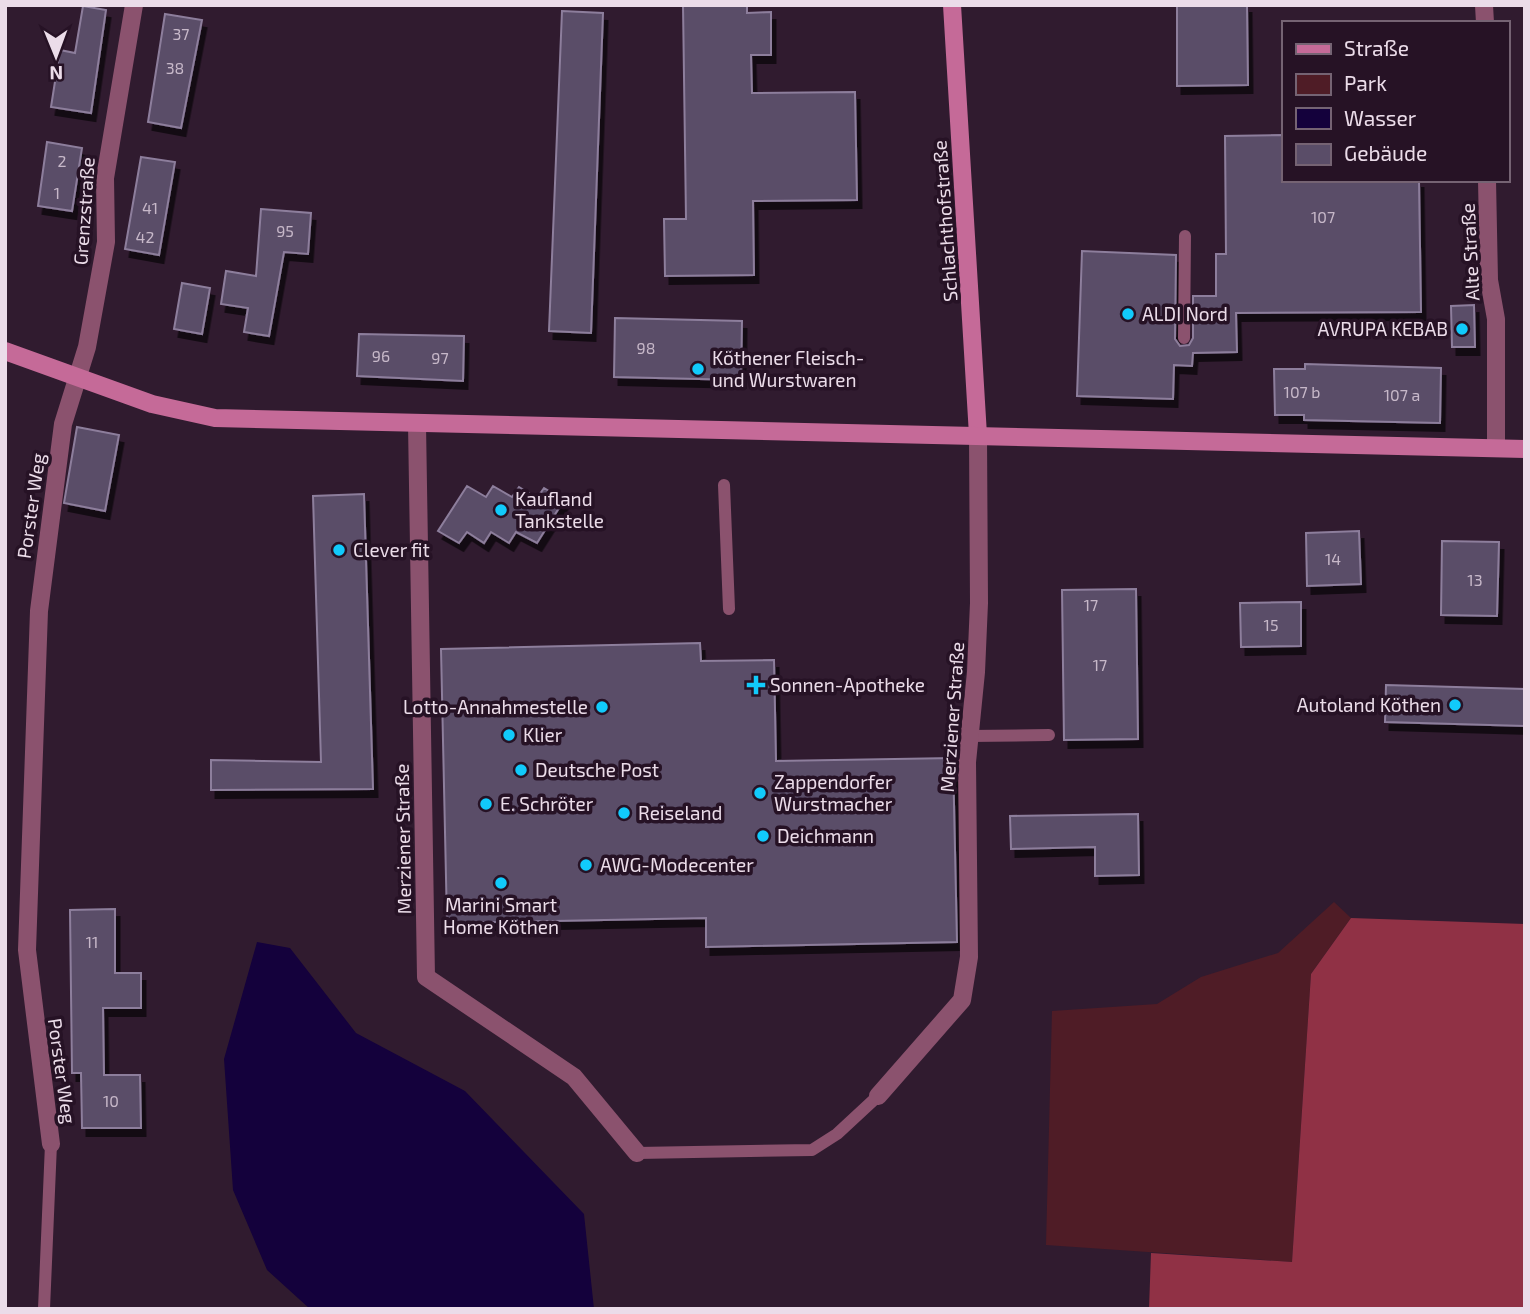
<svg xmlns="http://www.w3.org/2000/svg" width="1530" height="1314" font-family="'Exo 2',sans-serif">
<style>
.green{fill:#4f1c26}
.forest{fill:#903145}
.water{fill:#14013c}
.building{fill:#5a4d68;stroke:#8d7e9c;stroke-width:2;filter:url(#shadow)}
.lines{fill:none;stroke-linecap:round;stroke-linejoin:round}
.lane{stroke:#8b526e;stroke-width:12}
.street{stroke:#8b526e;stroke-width:18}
.secondary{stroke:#c56a98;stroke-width:18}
.poi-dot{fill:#11cafb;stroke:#261225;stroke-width:2.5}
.labels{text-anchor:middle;stroke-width:7;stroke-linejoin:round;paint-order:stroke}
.number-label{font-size:16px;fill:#c7b8c9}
.street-label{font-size:19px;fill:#ebdce9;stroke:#261225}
.poi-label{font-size:19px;fill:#ebdce9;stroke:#261225;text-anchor:start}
</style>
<defs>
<filter id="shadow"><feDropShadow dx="4.5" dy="8" stdDeviation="0" flood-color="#0009"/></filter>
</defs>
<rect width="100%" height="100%" fill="#301b2f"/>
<!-- green -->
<path class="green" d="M 1334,902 L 1351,918 L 1311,974 L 1292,1262 L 1046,1245 L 1052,1011 L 1157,1004 L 1201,977 L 1278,953 Z"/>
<!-- forest -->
<path class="forest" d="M 1351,918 L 1525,924 L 1525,1309 L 1149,1309 L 1151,1253 L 1292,1262 L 1311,974 Z"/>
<!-- water -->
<path class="water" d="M 257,942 L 290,948 L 356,1033 L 465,1091 L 584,1214 L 594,1309 L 310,1309 L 267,1270 L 233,1190 L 224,1059 Z"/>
<!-- building -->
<g class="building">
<path d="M 683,5 L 747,5 L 747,13 L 771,12 L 771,55 L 751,55 L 752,93 L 855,92 L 857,200 L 753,201 L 754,275 L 665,276 L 664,219 L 686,219 Z"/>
<path d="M 1177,5 L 1247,5 L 1248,85 L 1177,86 Z"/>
<path d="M 83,6 L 106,10 L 91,113 L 51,107 L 60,50 L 75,53 Z"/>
<path d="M 562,11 L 603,13 L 591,333 L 549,331 Z"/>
<path d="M 165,14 L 202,20 L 181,128 L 148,122 Z"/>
<path d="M 1283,135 L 1283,180 L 1419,180 L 1421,312 L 1236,313 L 1237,352 L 1193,353 L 1192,366 L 1174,365 L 1173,399 L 1077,396 L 1082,251 L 1176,255 L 1175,339 L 1180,346 L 1189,345 L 1193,338 L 1193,296 L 1216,296 L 1216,254 L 1226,254 L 1225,136 Z"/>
<path d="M 47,142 L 82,148 L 72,211 L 38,206 Z"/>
<path d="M 141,157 L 175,162 L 159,255 L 125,249 Z"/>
<path d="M 261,209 L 311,213 L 308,254 L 284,252 L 269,336 L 244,332 L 248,308 L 221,304 L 226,271 L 256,276 Z"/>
<path d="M 182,283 L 210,288 L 202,334 L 174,329 Z"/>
<path d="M 1474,305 L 1475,347 L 1452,347 L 1451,306 Z"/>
<path d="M 615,318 L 742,321 L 741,380 L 614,377 Z"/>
<path d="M 359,334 L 464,336 L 463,381 L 357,376 Z"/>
<path d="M 1305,364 L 1441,368 L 1440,423 L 1304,420 L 1304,415 L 1275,415 L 1274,369 L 1305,369 Z"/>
<path d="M 77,427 L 119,435 L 105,511 L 64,503 Z"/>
<path d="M 467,486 L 486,497 L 493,486 L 512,497 L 519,487 L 537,498 L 544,488 L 564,500 L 537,543 L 516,532 L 509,543 L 491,532 L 484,543 L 467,532 L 459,543 L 438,531 Z"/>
<path d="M 364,494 L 373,789 L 211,790 L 211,760 L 321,762 L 313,496 Z"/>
<path d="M 1359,531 L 1361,584 L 1307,586 L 1306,533 Z"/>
<path d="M 1442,541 L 1499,542 L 1497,616 L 1441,615 Z"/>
<path d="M 1136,589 L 1138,739 L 1064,740 L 1062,590 Z"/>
<path d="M 1301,602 L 1301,646 L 1241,647 L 1240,603 Z"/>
<path d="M 700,643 L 701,661 L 774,660 L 776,761 L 953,758 L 957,942 L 706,947 L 706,918 L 447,923 L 441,649 Z"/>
<path d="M 1386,685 L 1525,689 L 1525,726 L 1385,722 Z"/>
<path d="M 1138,814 L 1139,875 L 1095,876 L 1095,847 L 1011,849 L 1010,816 Z"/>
<path d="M 115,909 L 115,973 L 141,973 L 141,1008 L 103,1008 L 104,1075 L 140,1075 L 141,1128 L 82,1128 L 81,1073 L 72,1073 L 70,910 Z"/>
</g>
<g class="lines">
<!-- lane -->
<g class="lane">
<path d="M 1184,338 L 1185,236"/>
<path d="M 724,485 L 729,609"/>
<path d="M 969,736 L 1049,735"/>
<path d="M 637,1153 L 812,1150 L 837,1134 L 878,1096"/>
<path d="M 44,1309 L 51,1144"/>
</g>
<!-- street -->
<g class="street">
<path d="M 1484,5 L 1485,23"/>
<path d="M 1487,180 L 1489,280 L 1496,319 L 1496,448"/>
<path d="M 417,424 L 426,977 L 574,1077 L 637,1153"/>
<path d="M 878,1096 L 962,1000 L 969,957 L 967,762 L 976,672 L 979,603 L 978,435"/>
<path d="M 51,1144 L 27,950 L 39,611 L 63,424 L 87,347 L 106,242 L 105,178 L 134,5"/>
</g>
<!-- secondary -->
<g class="secondary">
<path d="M 952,5 L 978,435"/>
<path d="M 5,351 L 152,404 L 215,418 L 1525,449"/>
</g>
</g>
<!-- markers -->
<g class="poi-dot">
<circle cx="1128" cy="314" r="7"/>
<circle cx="1462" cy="329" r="7"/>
<circle cx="698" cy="369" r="7"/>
<circle cx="501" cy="510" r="7"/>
<circle cx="339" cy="550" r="7"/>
<path d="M752.5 674.5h7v7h7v7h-7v7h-7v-7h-7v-7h7z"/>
<circle cx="1455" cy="705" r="7"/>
<circle cx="602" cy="707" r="7"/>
<circle cx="509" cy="735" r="7"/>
<circle cx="521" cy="770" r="7"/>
<circle cx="760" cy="793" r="7"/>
<circle cx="486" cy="804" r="7"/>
<circle cx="624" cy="813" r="7"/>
<circle cx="763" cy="836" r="7"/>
<circle cx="586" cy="865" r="7"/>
<circle cx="501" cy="883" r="7"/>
</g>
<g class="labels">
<!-- number labels -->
<g class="number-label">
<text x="181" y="40">37</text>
<text x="175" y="74">38</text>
<text x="62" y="167">2</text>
<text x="57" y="199">1</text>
<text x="150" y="214">41</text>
<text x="1323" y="223">107</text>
<text x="285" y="237">95</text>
<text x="145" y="243">42</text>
<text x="646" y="354">98</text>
<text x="381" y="362">96</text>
<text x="440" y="364">97</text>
<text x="1302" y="398">107 b</text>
<text x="1402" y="401">107 a</text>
<text x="1333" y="565">14</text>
<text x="1475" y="586">13</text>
<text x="1091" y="611">17</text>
<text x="1271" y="631">15</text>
<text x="1100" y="671">17</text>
<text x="92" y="948">11</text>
<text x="111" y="1107">10</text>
</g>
<!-- street labels -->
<g class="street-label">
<text transform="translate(84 211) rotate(-86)" y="7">Grenzstraße</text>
<text transform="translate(945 221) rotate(-94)" y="7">Schlachthofstraße</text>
<text transform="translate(1470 252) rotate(-93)" y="7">Alte Straße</text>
<text transform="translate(31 506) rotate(-82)" y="7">Porster Weg</text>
<text transform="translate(952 717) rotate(-86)" y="7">Merziener Straße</text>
<text transform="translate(403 839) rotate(-91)" y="7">Merziener Straße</text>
<text transform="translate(62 1071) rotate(82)" y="7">Porster Weg</text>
</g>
<!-- poi labels -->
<g class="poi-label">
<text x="1142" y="321">ALDI Nord</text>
<text x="1448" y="336" text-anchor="end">AVRUPA KEBAB</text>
<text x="712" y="365">Köthener Fleisch-<tspan x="712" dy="22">und Wurstwaren</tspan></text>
<text x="515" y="506">Kaufland<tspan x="515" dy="22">Tankstelle</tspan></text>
<text x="353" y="557">Clever fit</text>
<text x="770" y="692">Sonnen-Apotheke</text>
<text x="1441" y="712" text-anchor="end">Autoland Köthen</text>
<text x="588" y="714" text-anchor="end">Lotto-Annahmestelle</text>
<text x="523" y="742">Klier</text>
<text x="535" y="777">Deutsche Post</text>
<text x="774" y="789">Zappendorfer<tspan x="774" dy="22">Wurstmacher</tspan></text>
<text x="500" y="811">E. Schröter</text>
<text x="638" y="820">Reiseland</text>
<text x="777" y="843">Deichmann</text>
<text x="600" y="872">AWG-Modecenter</text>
<text x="501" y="912" text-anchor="middle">Marini Smart<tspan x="501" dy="22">Home Köthen</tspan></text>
</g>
</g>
<!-- border -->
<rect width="1530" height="1314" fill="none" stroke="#ebdce9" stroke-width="14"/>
<!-- legend -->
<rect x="1282" y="21" width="228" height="161" fill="#261225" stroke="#756373" stroke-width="2"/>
<rect x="1296" y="44" width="35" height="10" fill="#c56a98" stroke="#756373" stroke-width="2"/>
<text x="1344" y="56" font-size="21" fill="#ebdce9">Straße</text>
<rect x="1296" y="74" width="35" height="21" fill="#4f1c26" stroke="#756373" stroke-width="2"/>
<text x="1344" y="91" font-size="21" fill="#ebdce9">Park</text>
<rect x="1296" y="108" width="35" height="21" fill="#14013c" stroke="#756373" stroke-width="2"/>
<text x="1344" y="126" font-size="21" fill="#ebdce9">Wasser</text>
<rect x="1296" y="144" width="35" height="21" fill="#5a4d68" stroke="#756373" stroke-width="2"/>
<text x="1344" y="161" font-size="21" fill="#ebdce9">Gebäude</text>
<!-- north arrow -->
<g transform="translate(56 56) rotate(179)" stroke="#261225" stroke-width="5" paint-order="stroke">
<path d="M0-5L12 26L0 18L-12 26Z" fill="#ebdce9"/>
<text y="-10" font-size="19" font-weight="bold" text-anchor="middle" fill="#ebdce9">N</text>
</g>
</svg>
